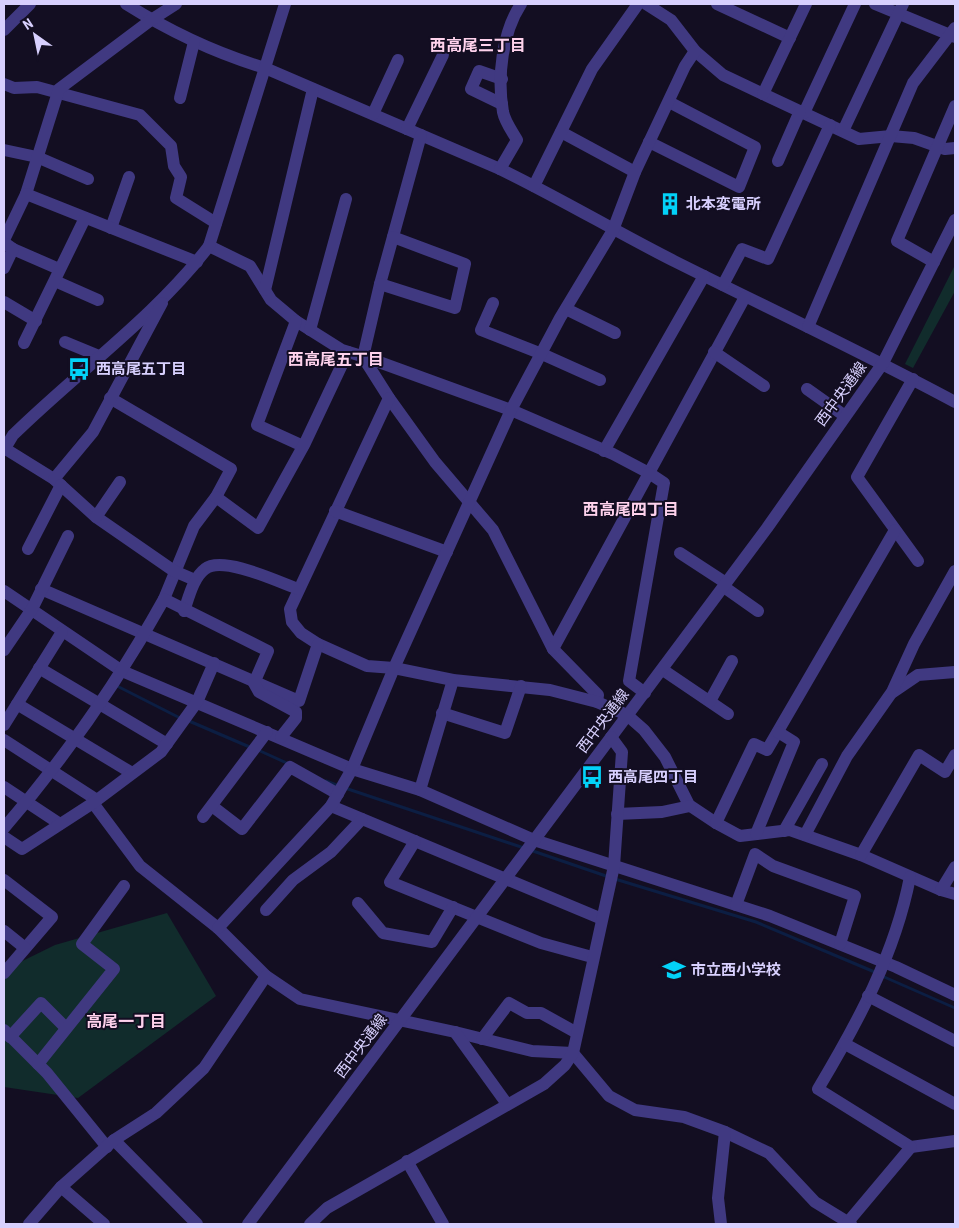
<svg xmlns="http://www.w3.org/2000/svg" width="959" height="1228" font-family="'Roboto Condensed','Noto Sans JP',sans-serif">
<style>
.green{fill:#112c2c}
.lines{fill:none;stroke-linecap:round;stroke-linejoin:round}
.stream{stroke:#0c1e43;stroke-width:3}
.minor{stroke:#403981;stroke-width:12}
.labels{text-anchor:middle;stroke-width:4;stroke-linejoin:round;paint-order:stroke}
.poi-label{font-size:15px;font-weight:bold;fill:#d8d0fe;stroke:#130e22;text-anchor:start}
.street-label{font-size:15px;fill:#d8d0fe;stroke:#130e22}
.neighbourhood-label{font-size:16px;font-weight:bold;fill:#fed2ec;stroke:#130e22}
</style>
<rect width="100%" height="100%" fill="#130e22"/>
<!-- green -->
<g class="green">
<path d="M 955,265 L 955,291 L 913,368 L 905,364 Z"/>
<path d="M 167,913 L 216,996 L 78,1098 L 4,1087 L 4,970 L 55,945 Z"/>
</g>
<g class="lines">
<!-- stream -->
<g class="stream">
<path d="M 119,687 L 180,718"/>
<path d="M 189,721 L 252,748"/>
<path d="M 258,750 L 289,764"/>
<path d="M 326,781 L 339,786"/>
<path d="M 345,788 L 524,848"/>
<path d="M 530,850 L 609,877"/>
<path d="M 615,879 L 756,922 L 877,973"/>
<path d="M 882,976 L 955,1008"/>
</g>
<!-- minor -->
<g class="minor">
<path d="M 126,4 C 169,31 215,53 265,68 L 500,169 C 560,198 618,233 678,263 C 770,309 864,353 955,402"/>
<path d="M 646,4 L 671,20 L 695,51 L 723,75 L 763,94 L 859,139 L 891,136 L 914,138 L 945,149 L 955,148"/>
<path d="M 717,4 L 790,38"/>
<path d="M 875,4 L 955,37"/>
<path d="M 4,30 L 30,4"/>
<path d="M 502,79 L 479,71 L 471,89 L 502,104"/>
<path d="M 4,84 L 14,88 L 37,87 L 140,115 L 171,146 L 174,166 L 181,177 L 176,198 L 216,223"/>
<path d="M 763,94 L 806,4"/>
<path d="M 180,98 L 194,42"/>
<path d="M 804,113 L 855,4"/>
<path d="M 373,114 L 398,60"/>
<path d="M 407,129 L 443,55"/>
<path d="M 843,131 L 903,4"/>
<path d="M 561,132 L 635,172"/>
<path d="M 421,135 L 380,284 L 363,357 L 389,398 L 435,462 L 493,530 L 553,649 L 598,695 L 597,702"/>
<path d="M 649,142 L 739,187 L 755,147 L 669,102"/>
<path d="M 4,150 L 37,157 L 88,179"/>
<path d="M 778,161 L 800,111"/>
<path d="M 500,169 L 517,140 C 512,131 505,122 503,112 C 497,78 502,33 521,4"/>
<path d="M 534,186 L 592,69 L 638,4"/>
<path d="M 26,194 L 59,89 L 151,20 L 176,4"/>
<path d="M 111,228 L 129,177"/>
<path d="M 4,240 L 26,194 L 197,262"/>
<path d="M 209,246 L 250,266 L 271,300 L 296,321 L 342,350 L 368,358 L 511,410 L 613,454 L 649,473 L 745,297"/>
<path d="M 13,249 L 59,269"/>
<path d="M 934,262 L 897,241 L 955,106"/>
<path d="M 4,268 L 13,249 L 6,244"/>
<path d="M 55,281 L 98,300"/>
<path d="M 380,284 L 455,308 L 465,264 L 393,237"/>
<path d="M 723,285 L 742,249 L 768,259 L 830,125"/>
<path d="M 265,290 L 313,89"/>
<path d="M 4,302 L 36,321"/>
<path d="M 493,303 L 481,330 L 542,354 L 600,380"/>
<path d="M 566,309 L 615,333"/>
<path d="M 296,321 L 257,425 L 303,446"/>
<path d="M 808,327 L 913,83 L 955,28"/>
<path d="M 310,330 L 346,199"/>
<path d="M 65,342 L 99,356"/>
<path d="M 24,343 L 85,218"/>
<path d="M 714,352 L 764,386"/>
<path d="M 913,379 L 857,477 L 918,561"/>
<path d="M 807,389 L 845,416"/>
<path d="M 110,398 L 231,469 L 216,497 L 194,526 L 164,599"/>
<path d="M 389,398 L 290,609 L 292,622 L 301,633 L 318,644 L 367,666 L 394,668 L 453,680 L 550,690 L 597,702 L 627,715 L 644,730 L 665,757 L 689,805 L 716,823 L 740,836 L 790,830 L 861,855 L 941,890 L 955,894"/>
<path d="M 4,448 L 54,479 L 96,517 L 174,571 L 195,580"/>
<path d="M 4,450 L 13,435 C 76,373 156,316 209,246 L 285,4"/>
<path d="M 604,451 L 704,276"/>
<path d="M 54,479 L 93,432 L 162,303"/>
<path d="M 216,497 L 258,528 L 305,443 L 348,352"/>
<path d="M 335,511 L 447,552"/>
<path d="M 96,517 L 120,482"/>
<path d="M 28,549 L 61,485"/>
<path d="M 680,553 L 726,583"/>
<path d="M 724,587 L 758,611"/>
<path d="M 41,589 L 299,701 L 318,644"/>
<path d="M 4,591 L 122,671 L 352,769 L 420,790 L 534,840 L 770,916 L 896,967 L 955,995"/>
<path d="M 184,611 C 189,597 193,578 205,569 C 222,555 279,582 298,589"/>
<path d="M 553,649 L 649,473 L 664,483 L 629,681 L 645,693"/>
<path d="M 4,650 L 32,609 L 68,536"/>
<path d="M 39,668 L 167,744"/>
<path d="M 663,670 L 728,714"/>
<path d="M 893,692 L 918,675 L 955,672"/>
<path d="M 710,701 L 732,661"/>
<path d="M 17,704 L 132,773"/>
<path d="M 442,713 L 505,733 L 521,686"/>
<path d="M 4,725 L 62,632"/>
<path d="M 4,740 L 97,800"/>
<path d="M 4,787 L 60,824"/>
<path d="M 420,790 L 453,680"/>
<path d="M 93,803 L 140,866 L 218,928 L 266,976 L 300,999 L 455,1032 L 532,1051 L 573,1053 L 609,1096 L 635,1110 L 684,1117 L 725,1132 L 769,1153 L 815,1202 L 851,1224"/>
<path d="M 212,806 L 242,829 L 290,767 L 338,794"/>
<path d="M 331,806 L 602,919"/>
<path d="M 617,814 L 662,812 L 690,806"/>
<path d="M 203,817 L 267,732"/>
<path d="M 716,823 L 754,744 L 767,750 L 895,530"/>
<path d="M 4,828 C 65,758 119,680 164,599 L 268,651 L 254,683 L 259,692 L 296,712 L 296,718 L 281,737"/>
<path d="M 784,831 L 822,764"/>
<path d="M 756,834 L 794,742 L 778,732"/>
<path d="M 805,835 L 847,756 L 892,692 L 914,644 L 955,571"/>
<path d="M 4,837 L 22,849 L 93,803 L 161,752 L 197,702 L 214,663"/>
<path d="M 415,841 L 390,882 L 541,943 L 592,957"/>
<path d="M 861,855 L 919,755 L 945,772 L 955,755"/>
<path d="M 910,877 C 895,954 858,1022 818,1089 L 911,1147 L 955,1141"/>
<path d="M 4,880 L 52,917 L 4,973"/>
<path d="M 941,890 L 955,867"/>
<path d="M 358,903 L 383,933 L 432,942 L 453,907"/>
<path d="M 736,905 L 755,854 L 773,866 L 855,896 L 840,944"/>
<path d="M 266,910 L 293,880 L 331,852 L 362,819"/>
<path d="M 218,928 L 331,806 L 352,769 L 394,668 L 511,410 L 560,318 L 613,230 L 635,172 L 685,66 L 695,51"/>
<path d="M 4,931 L 25,948"/>
<path d="M 868,996 L 955,1041"/>
<path d="M 4,1030 L 47,1073 L 107,1147"/>
<path d="M 455,1032 L 507,1104"/>
<path d="M 10,1037 L 41,1003 L 66,1028"/>
<path d="M 482,1039 L 509,1003 L 527,1013 L 541,1013 L 577,1033"/>
<path d="M 845,1044 L 955,1104"/>
<path d="M 38,1064 L 114,969 L 82,944 L 124,886"/>
<path d="M 114,1140 L 197,1224"/>
<path d="M 407,1161 L 443,1224"/>
<path d="M 61,1187 L 104,1224"/>
<path d="M 848,1222 L 911,1147"/>
<path d="M 29,1224 L 61,1187 L 114,1140 L 156,1113 L 204,1068 L 266,976"/>
<path d="M 248,1224 L 767,528 L 883,363 L 955,220"/>
<path d="M 310,1224 L 327,1208 L 544,1084 L 565,1065 L 573,1053 L 614,866 L 622,752 L 611,737"/>
<path d="M 721,1224 L 718,1198 L 725,1132"/>
</g>
</g>
<!-- icons -->
<defs>
<symbol id="building-bare" viewBox="-9 -9 18 18"><path d="M-4-6H4V6H1V3H-1V6H-4ZM-2.5-4.3h1.7v1.8h-1.7ZM.8-4.3h1.7v1.8H.8ZM-2.5-1h1.7V.8h-1.7ZM.8-1h1.7V.8H.8Z" fill="#03d2f8" stroke="#130e22" stroke-width="2.5" paint-order="stroke"/></symbol>
<symbol id="bus-bare" viewBox="-9 -9 18 18"><path d="M-5-6H5V4H4V6H2V4H-2V6H-4V4H-5ZM-3.5-4V0h7V-4ZM-3.5 1.2v1.5H-2V1.2ZM2 1.2v1.5H3.5V1.2Z" fill="#03d2f8" stroke="#130e22" stroke-width="2.5" paint-order="stroke"/></symbol>
<symbol id="school-bare" viewBox="-9 -9 18 18"><path d="M0-5L7-2L0 1L-7-2ZM-4 1L0 2.5L4 1V4Q0 6-4 4Z" fill="#03d2f8" stroke="#130e22" stroke-width="2.5" paint-order="stroke"/></symbol>
</defs>
<g fill-rule="evenodd">
<use href="#building-bare" x="654" y="188" width="32" height="32"/>
<use href="#bus-bare" x="63" y="353" width="32" height="32"/>
<use href="#bus-bare" x="576" y="761" width="32" height="32"/>
<use href="#school-bare" x="658" y="954" width="32" height="32"/>
</g>
<g class="labels">
<!-- poi labels -->
<g class="poi-label">
<text x="686" y="209">北本変電所</text>
<text x="96" y="374">西高尾五丁目</text>
<text x="608" y="782">西高尾四丁目</text>
<text x="691" y="975">市立西小学校</text>
</g>
<!-- street labels -->
<g class="street-label">
<text transform="translate(841 394) rotate(-54)" y="5">西中央通線</text>
<text transform="translate(603 721) rotate(-53)" y="5">西中央通線</text>
<text transform="translate(361 1046) rotate(-53)" y="5">西中央通線</text>
</g>
<!-- neighbourhood labels -->
<g class="neighbourhood-label">
<text x="478" y="51">西高尾三丁目</text>
<text x="336" y="365">西高尾五丁目</text>
<text x="631" y="515">西高尾四丁目</text>
<text x="126" y="1027">高尾一丁目</text>
</g>
</g>
<!-- border -->
<rect width="959" height="1228" fill="none" stroke="#d8d0fe" stroke-width="10"/>
<!-- north arrow -->
<g transform="translate(35 35) rotate(327)" stroke="#130e22" stroke-width="4" paint-order="stroke">
<path d="M0-4L9 19L0 12L-9 19Z" fill="#d8d0fe"/>
<text y="-8" font-size="14" font-weight="bold" text-anchor="middle" fill="#d8d0fe">N</text>
</g>
</svg>
